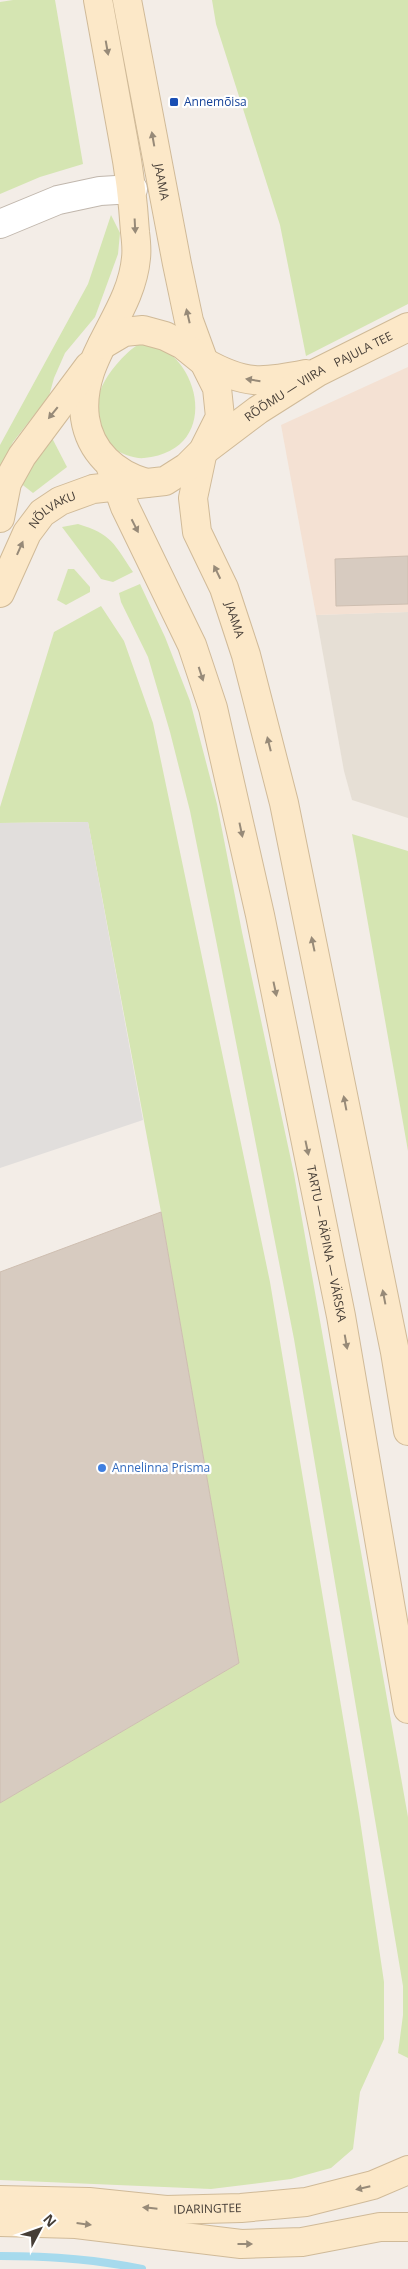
<svg xmlns="http://www.w3.org/2000/svg" width="408" height="2269" font-family="'Open Sans',sans-serif">
<style>
.residential{fill:#e6dfd5}
.commercial{fill:#f4e1d3}
.green{fill:#d5e5b2}
.parking{fill:#e1dedc}
.lines{fill:none;stroke-linecap:round;stroke-linejoin:round}
.stream{stroke:#a6daed;stroke-width:8}
.building{fill:#d7cbc0;stroke:#cebeb0}
.street-casing{stroke:#c1b7ad;stroke-width:30}
.secondary-casing{stroke:#d0ba98;stroke-width:30}
.street{stroke:#fff;stroke-width:28}
.secondary{stroke:#fce8c8;stroke-width:28}
.oneway{fill:#978a78}
.transit-dot{fill:#1a4fb4;stroke:#fff;stroke-width:2}
.shop-dot{fill:#3f7fe0;stroke:#fff;stroke-width:2}
.labels{text-anchor:middle;stroke-width:4.5;stroke-linejoin:round;paint-order:stroke}
.transit-label{font-size:12px;fill:#164399;stroke:#fff;text-anchor:start}
.street-label{font-size:12px;fill:#453d36;stroke:#fff}
.shop-label{font-size:12px;fill:#366cbe;stroke:#fff;text-anchor:start}
</style>
<rect width="100%" height="100%" fill="#f3ede7"/>
<!-- residential -->
<path class="residential" d="M 408,612 L 408,818 L 352,800 L 344,771 L 316,615 Z"/>
<!-- commercial -->
<path class="commercial" d="M 408,367 L 408,612 L 316,615 L 281,425 Z"/>
<!-- green -->
<g class="green">
<path d="M 13,0 L 55,0 L 83,164 L 40,177 L 0,194 L 0,2 Z"/>
<path d="M 212,0 L 408,0 L 408,304 L 306,356 L 280,225 L 216,24 Z"/>
<path d="M 111,215 L 120,233 L 118,254 L 95,317 L 65,353 L 54,378 L 49,396 L 13,442 L 0,468 L 0,445 L 88,284 Z"/>
<path d="M 141,343 C 196,343 228,450 144,458 C 136,459 119,454 113,447 C 91,417 92,394 116,365 C 124,356 130,349 141,343 Z"/>
<path d="M 51,436 L 67,467 L 33,493 L 19,482 Z"/>
<path d="M 78,524 C 112,534 114,544 133,572 L 113,582 L 101,579 L 62,527 Z"/>
<path d="M 68,569 L 74,569 L 90,587 L 90,592 L 66,605 L 57,600 Z"/>
<path d="M 140,584 L 165,637 L 190,701 L 217,804 L 242,932 L 294,1174 L 408,1817 L 408,2058 L 398,2053 L 403,2015 L 403,1986 L 294,1339 L 216,940 L 190,811 L 170,732 L 148,657 L 121,602 L 119,593 Z"/>
<path d="M 101,606 L 124,641 L 153,723 L 270,1282 L 359,1813 L 384,1982 L 384,2039 L 360,2092 L 353,2149 L 331,2168 L 291,2179 L 211,2189 L 0,2180 L 0,1803 L 239,1663 L 161,1212 L 88,822 L 0,823 L 0,807 L 54,632 Z"/>
<path d="M 352,834 L 408,851 L 408,1151 L 357,861 Z"/>
</g>
<!-- parking -->
<path class="parking" d="M 88,822 L 143,1120 L 0,1168 L 0,823 Z"/>
<g class="lines">
<!-- stream -->
<path class="stream" d="M 0,2256 C 48,2256 95,2259 142,2269"/>
</g>
<!-- building -->
<g class="building">
<path d="M 408,556 L 408,604 L 336,606 L 335,559 Z"/>
<path d="M 161,1212 L 239,1663 L 0,1803 L 0,1272 Z"/>
</g>
<g class="lines">
<defs>
<path id="street" d="M 0,224 L 58,200 L 100,191 L 133,189"/>
<g id="secondary">
<path d="M 98,0 C 106,46 115,92 123,138 C 129,169 133,200 135,232 C 136,240 137,250 136,258 C 131,316 77,358 85,418 C 90,452 115,474 146,483"/>
<path id="s1" d="M 127,0 L 177,264 L 189,321 L 204,362"/>
<path d="M 204,362 C 245,385 262,383 306,374"/>
<path id="s2" d="M 205,450 L 258,410 L 318,372 L 408,327"/>
<path id="s3" d="M 203,451 L 193,498 L 197,532 L 224,588 L 246,655 L 284,803 L 395,1352 L 408,1431"/>
<path id="s4" d="M 110,465 L 125,507 L 192,645 L 213,708 L 260,915 L 341,1316 L 408,1709"/>
<path d="M 0,518 L 7,483 L 22,456 L 89,366"/>
<path id="s5" d="M 0,593 L 27,533 L 42,513 L 60,501 L 93,489 L 165,481 L 187,467 L 203,451 L 220,417 L 217,388 L 204,362 L 183,345 L 165,336 L 143,330 L 124,332 L 102,345"/>
<path id="s6" d="M 0,2200 L 89,2202 L 166,2210 L 241,2208 L 306,2202 L 373,2185 L 408,2170"/>
<path d="M 0,2222 L 76,2224 L 241,2244 L 302,2242 L 380,2227 L 408,2227"/>
</g>
</defs>
<!-- street casing -->
<use href="#street" class="street-casing"/>
<!-- secondary casing -->
<use href="#secondary" class="secondary-casing"/>
<!-- street -->
<use href="#street" class="street"/>
<!-- secondary -->
<use href="#secondary" class="secondary"/>
</g>
<!-- one-way arrows -->
<defs><path id="oneway-solid" d="M-6-.8H1V-3.2L6.5 0L1 3.2V.8H-6Z" transform="scale(1.25)"/></defs>
<g class="oneway">
<use href="#oneway-solid" transform="translate(107 48) rotate(80)"/>
<use href="#oneway-solid" transform="translate(153 139) rotate(-100)"/>
<use href="#oneway-solid" transform="translate(135 226) rotate(87)"/>
<use href="#oneway-solid" transform="translate(188 316) rotate(-103)"/>
<use href="#oneway-solid" transform="translate(253 380) rotate(-171)"/>
<use href="#oneway-solid" transform="translate(53 413) rotate(129)"/>
<use href="#oneway-solid" transform="translate(135 526) rotate(63)"/>
<use href="#oneway-solid" transform="translate(20 548) rotate(-66)"/>
<use href="#oneway-solid" transform="translate(217 572) rotate(-116)"/>
<use href="#oneway-solid" transform="translate(201 674) rotate(72)"/>
<use href="#oneway-solid" transform="translate(269 744) rotate(-104)"/>
<use href="#oneway-solid" transform="translate(241 830) rotate(78)"/>
<use href="#oneway-solid" transform="translate(313 944) rotate(-102)"/>
<use href="#oneway-solid" transform="translate(275 989) rotate(78)"/>
<use href="#oneway-solid" transform="translate(345 1103) rotate(-101)"/>
<use href="#oneway-solid" transform="translate(307 1148) rotate(78)"/>
<use href="#oneway-solid" transform="translate(384 1297) rotate(-101)"/>
<use href="#oneway-solid" transform="translate(346 1342) rotate(80)"/>
<use href="#oneway-solid" transform="translate(363 2188) rotate(167)"/>
<use href="#oneway-solid" transform="translate(150 2208) rotate(-174)"/>
<use href="#oneway-solid" transform="translate(84 2224) rotate(7)"/>
<use href="#oneway-solid" transform="translate(245 2244)"/>
</g>
<!-- markers -->
<rect class="transit-dot" x="169" y="97" width="10" height="10" rx="2.5"/>
<circle class="shop-dot" cx="102" cy="1468" r="5"/>
<g class="labels">
<!-- transit labels -->
<g class="transit-label">
<text x="184" y="106">Annemõisa</text>
</g>
<!-- street labels -->
<g class="street-label">
<text dy="4" stroke="none"><textPath href="#s1" startOffset="185">JAAMA</textPath></text>
<text dy="4" stroke="none"><textPath href="#s2" startOffset="188">PAJULA TEE</textPath></text>
<text dy="4" stroke="none"><textPath href="#s2" startOffset="98">RÕÕMU — VIIRA</textPath></text>
<text dy="4" stroke="none"><textPath href="#s5" startOffset="101">NÕLVAKU</textPath></text>
<text dy="4" stroke="none"><textPath href="#s3" startOffset="178">JAAMA</textPath></text>
<text dy="4" stroke="none"><textPath href="#s4" startOffset="812">TARTU — RÄPINA — VÄRSKA</textPath></text>
<text dy="4" stroke="none"><textPath href="#s6" startOffset="208">IDARINGTEE</textPath></text>
</g>
<!-- shop labels -->
<g class="shop-label">
<text x="112" y="1472">Annelinna Prisma</text>
</g>
</g>
<!-- north arrow -->
<g transform="translate(40 2229) rotate(49)" stroke="#ffffff" stroke-width="4" paint-order="stroke">
<path d="M0-4L9 19L0 12L-9 19Z" fill="#453d36"/>
<text y="-8" font-size="14" font-weight="bold" text-anchor="middle" fill="#453d36">N</text>
</g>
</svg>
